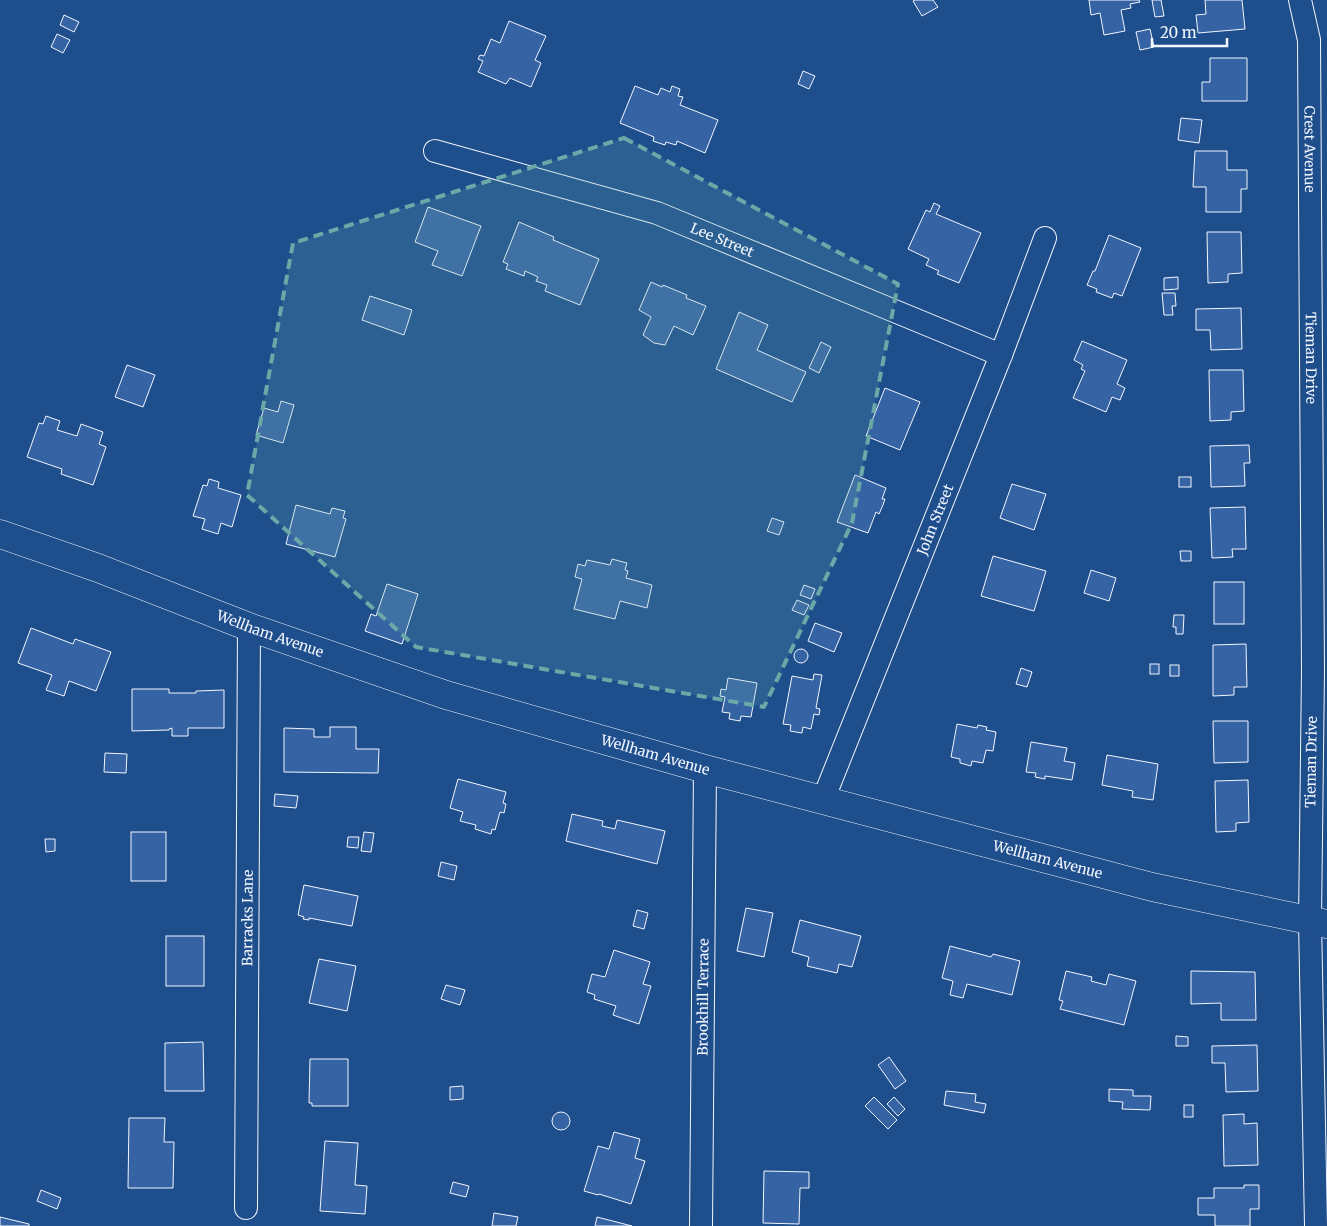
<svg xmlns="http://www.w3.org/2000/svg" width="1327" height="1226" font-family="Merriweather,serif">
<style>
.building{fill:#3563a3;stroke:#f2f6ff}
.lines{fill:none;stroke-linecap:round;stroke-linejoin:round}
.minor-casing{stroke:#f2f6ff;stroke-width:24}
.tertiary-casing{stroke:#f2f6ff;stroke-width:29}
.minor{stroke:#1f4e8c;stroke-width:22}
.tertiary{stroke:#1f4e8c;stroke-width:28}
.marked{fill:#6aa9a8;fill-opacity:0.2;stroke:#6aa9a8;stroke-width:4;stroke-dasharray:10 6;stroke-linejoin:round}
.labels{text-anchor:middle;stroke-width:4;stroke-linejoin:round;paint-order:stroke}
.street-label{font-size:14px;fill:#f2f6ff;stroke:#1f4e8c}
</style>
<rect width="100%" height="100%" fill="#1f4e8c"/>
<!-- building -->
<g class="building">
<path d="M 915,0 L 933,0 L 938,7 L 922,16 L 913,1 Z"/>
<path d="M 1089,0 L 1139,0 L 1140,2 L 1130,4 L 1131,8 L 1121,10 L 1125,31 L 1104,35 L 1100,13 L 1091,15 Z"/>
<path d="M 1152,0 L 1161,0 L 1164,16 L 1155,17 Z"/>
<path d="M 1205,0 L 1242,0 L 1245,29 L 1198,33 L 1196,15 L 1206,14 Z"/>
<path d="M 64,15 L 79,22 L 74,32 L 60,25 Z"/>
<path d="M 509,21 L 546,36 L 535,60 L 541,63 L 531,87 L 510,78 L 506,84 L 478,72 L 483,61 L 478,59 L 480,55 L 484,56 L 491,39 L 500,43 Z"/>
<path d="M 1150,29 L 1154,47 L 1140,50 L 1136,32 Z"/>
<path d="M 57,34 L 70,40 L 63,53 L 51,47 Z"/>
<path d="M 1210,58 L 1247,58 L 1247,101 L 1202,101 L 1202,82 L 1210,82 Z"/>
<path d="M 803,71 L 815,76 L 809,89 L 798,84 Z"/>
<path d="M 635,86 L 658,95 L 661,88 L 670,92 L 672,86 L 680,89 L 678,96 L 683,97 L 680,105 L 718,120 L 705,153 L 677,141 L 676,145 L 666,142 L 665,145 L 653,141 L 654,137 L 620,123 Z"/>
<path d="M 1181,118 L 1202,120 L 1199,143 L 1178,140 Z"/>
<path d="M 1195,151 L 1227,151 L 1227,170 L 1247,170 L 1247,189 L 1241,189 L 1241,212 L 1206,212 L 1206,187 L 1193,187 Z"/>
<path d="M 934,203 L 940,206 L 936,214 L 981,233 L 959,283 L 937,274 L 939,271 L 926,265 L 929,259 L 908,249 L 926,210 L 930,212 Z"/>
<path d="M 428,207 L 481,226 L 462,276 L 432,265 L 438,251 L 415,242 Z"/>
<path d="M 519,222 L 554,237 L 553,240 L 599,259 L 580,305 L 545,291 L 547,285 L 536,281 L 538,277 L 525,271 L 524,276 L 506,269 L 508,264 L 503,262 Z"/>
<path d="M 1207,232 L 1241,232 L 1242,273 L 1228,274 L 1228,282 L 1208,283 Z"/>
<path d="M 1109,235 L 1141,248 L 1122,296 L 1114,293 L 1112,298 L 1096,292 L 1097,289 L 1087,285 L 1093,271 L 1095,271 Z"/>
<path d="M 1178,277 L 1178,289 L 1164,290 L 1164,278 Z"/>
<path d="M 651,282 L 662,287 L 663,285 L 687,295 L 686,298 L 706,306 L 693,335 L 674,326 L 665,345 L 654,343 L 643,335 L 651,317 L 639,310 Z"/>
<path d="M 1162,293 L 1175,293 L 1176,306 L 1172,306 L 1173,315 L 1164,315 Z"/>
<path d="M 370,296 L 412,310 L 404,335 L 362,320 Z"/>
<path d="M 1241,308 L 1242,349 L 1211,350 L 1210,330 L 1196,330 L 1196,309 Z"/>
<path d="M 739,312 L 768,325 L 757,350 L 806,372 L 792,402 L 716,369 Z"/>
<path d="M 1082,341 L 1127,360 L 1117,384 L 1125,388 L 1120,400 L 1112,397 L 1106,412 L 1073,398 L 1085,371 L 1081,369 L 1083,365 L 1074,360 Z"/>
<path d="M 821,342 L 831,347 L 819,373 L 809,368 Z"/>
<path d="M 127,365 L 155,375 L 143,407 L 115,397 Z"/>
<path d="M 1209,370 L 1243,370 L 1244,411 L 1231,412 L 1231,420 L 1210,421 Z"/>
<path d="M 885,388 L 920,402 L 900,450 L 866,436 Z"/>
<path d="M 281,401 L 294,405 L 283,443 L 256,435 L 264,408 L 278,412 Z"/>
<path d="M 46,416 L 60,421 L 57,430 L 77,436 L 81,424 L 103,432 L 99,444 L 106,447 L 93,485 L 61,474 L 62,469 L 27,457 L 39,423 L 43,424 Z"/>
<path d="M 1249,445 L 1250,463 L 1244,463 L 1245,486 L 1211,487 L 1210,446 Z"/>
<path d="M 855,475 L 886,488 L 882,499 L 885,499 L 883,505 L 879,514 L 876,512 L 868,533 L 837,522 Z"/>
<rect x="1179" y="477" width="12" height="10"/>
<path d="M 209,479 L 219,482 L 218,488 L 241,495 L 232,527 L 221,523 L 218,534 L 202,529 L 205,519 L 193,516 L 203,485 L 207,486 Z"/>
<path d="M 1012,484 L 1046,494 L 1034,530 L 1000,518 Z"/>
<path d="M 296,505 L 330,514 L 332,508 L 345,511 L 343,518 L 346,519 L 335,557 L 286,544 Z"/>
<path d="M 1245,507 L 1246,549 L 1232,549 L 1233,557 L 1212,558 L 1210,508 Z"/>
<path d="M 772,518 L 784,522 L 779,535 L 767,531 Z"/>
<path d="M 1180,551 L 1191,551 L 1191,561 L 1181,561 Z"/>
<path d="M 993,556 L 1046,571 L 1034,611 L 981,596 Z"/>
<path d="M 612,559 L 627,563 L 625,570 L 628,571 L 626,578 L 652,585 L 647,608 L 620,601 L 615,619 L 574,609 L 582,579 L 575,577 L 578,564 L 585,566 L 587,560 L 610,565 Z"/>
<path d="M 1091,570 L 1116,578 L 1109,601 L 1084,593 Z"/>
<rect x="1214" y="582" width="30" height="42"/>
<path d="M 387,584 L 418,594 L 402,644 L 365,631 L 371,614 L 376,616 Z"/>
<path d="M 804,585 L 815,589 L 811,599 L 800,595 Z"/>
<path d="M 797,600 L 809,605 L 804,615 L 792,610 Z"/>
<path d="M 1174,615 L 1184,615 L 1183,634 L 1176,634 L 1176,627 L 1173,627 Z"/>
<path d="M 815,623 L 842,633 L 834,652 L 808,641 Z"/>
<path d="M 31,628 L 73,644 L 75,639 L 111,652 L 96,691 L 69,681 L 64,696 L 46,690 L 52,675 L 18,663 Z"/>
<path d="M 1246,644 L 1247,687 L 1234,687 L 1234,695 L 1213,696 L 1213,645 Z"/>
<circle cx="801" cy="656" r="7"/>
<rect x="1150" y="664" width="9" height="10"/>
<rect x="1170" y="665" width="9" height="11"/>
<path d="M 1021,668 L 1032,672 L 1027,687 L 1016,684 Z"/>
<path d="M 814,674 L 822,675 L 816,708 L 820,709 L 819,715 L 814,714 L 811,729 L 803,727 L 802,733 L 790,731 L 791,725 L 783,724 L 792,676 L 813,680 Z"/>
<path d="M 728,678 L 757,683 L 751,717 L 741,716 L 740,721 L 729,719 L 730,713 L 722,712 L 725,697 L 720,696 L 721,689 L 726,690 Z"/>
<path d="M 132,689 L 169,689 L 169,693 L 196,693 L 196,691 L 224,690 L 224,728 L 188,728 L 188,736 L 172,736 L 172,728 L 169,729 L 169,730 L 132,731 Z"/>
<path d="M 1213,721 L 1248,721 L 1248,762 L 1214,763 Z"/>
<path d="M 957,724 L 977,728 L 978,725 L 987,727 L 986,730 L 996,732 L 993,751 L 986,750 L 983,763 L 972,761 L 971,766 L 964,764 L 960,763 L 960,759 L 951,757 Z"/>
<path d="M 330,727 L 356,727 L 356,749 L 379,749 L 378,773 L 284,772 L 284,728 L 314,729 L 314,737 L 330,737 Z"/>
<path d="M 1031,742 L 1067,748 L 1064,761 L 1075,763 L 1072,780 L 1045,776 L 1045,779 L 1035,777 L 1036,773 L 1026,772 Z"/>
<path d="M 105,753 L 127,754 L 126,773 L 104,772 Z"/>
<path d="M 1107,755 L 1158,764 L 1153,800 L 1132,797 L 1133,791 L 1102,785 Z"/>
<path d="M 458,779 L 506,792 L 503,803 L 506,804 L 504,813 L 500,812 L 495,830 L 492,829 L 491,834 L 475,829 L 476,825 L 460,821 L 463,812 L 450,808 Z"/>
<path d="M 1248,780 L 1249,822 L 1236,823 L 1236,831 L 1216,832 L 1215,781 Z"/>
<path d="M 275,794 L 298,796 L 296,808 L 274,806 Z"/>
<path d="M 572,814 L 603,821 L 602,826 L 615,829 L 617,820 L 665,831 L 657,864 L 566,841 Z"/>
<rect x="131" y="832" width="35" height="49"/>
<path d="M 364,832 L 374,833 L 371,852 L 361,851 Z"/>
<path d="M 348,837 L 359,837 L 358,848 L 347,847 Z"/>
<path d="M 45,839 L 55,839 L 55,851 L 46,852 Z"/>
<path d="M 441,862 L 457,866 L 454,880 L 438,876 Z"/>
<path d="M 304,885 L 358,896 L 352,926 L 309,918 L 309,920 L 303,919 L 304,917 L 298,915 Z"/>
<path d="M 746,908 L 773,913 L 764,957 L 737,951 Z"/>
<path d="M 637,910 L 648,913 L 644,929 L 633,926 Z"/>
<path d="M 800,920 L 861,936 L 852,967 L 839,964 L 837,973 L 807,966 L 809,957 L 792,952 Z"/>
<rect x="166" y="936" width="38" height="50"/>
<path d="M 950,946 L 991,957 L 993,954 L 1020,961 L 1012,995 L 967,984 L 963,998 L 950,995 L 953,981 L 942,978 Z"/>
<path d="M 614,950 L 650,962 L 643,984 L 651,986 L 639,1024 L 613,1015 L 616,1006 L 594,999 L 595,995 L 587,992 L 592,974 L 605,977 Z"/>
<path d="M 319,959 L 356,966 L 347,1011 L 309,1003 Z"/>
<path d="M 1066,971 L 1092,977 L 1091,981 L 1106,985 L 1109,974 L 1136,981 L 1124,1025 L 1060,1009 L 1063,1001 L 1059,1000 Z"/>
<path d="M 1191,971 L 1255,972 L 1256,1020 L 1221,1020 L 1221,1003 L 1191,1004 Z"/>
<path d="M 446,985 L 465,990 L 460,1005 L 441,999 Z"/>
<path d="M 1176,1036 L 1188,1037 L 1188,1046 L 1176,1046 Z"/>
<path d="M 203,1042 L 204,1091 L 165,1091 L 165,1043 Z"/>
<path d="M 1257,1045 L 1258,1091 L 1226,1092 L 1225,1063 L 1212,1063 L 1212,1046 Z"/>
<path d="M 889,1057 L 906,1081 L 895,1089 L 878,1065 Z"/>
<path d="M 310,1059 L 348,1059 L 348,1106 L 312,1106 L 312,1103 L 309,1103 Z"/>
<path d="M 463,1086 L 463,1099 L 450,1100 L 450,1087 Z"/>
<path d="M 1109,1089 L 1133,1090 L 1133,1096 L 1151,1096 L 1150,1110 L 1122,1109 L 1123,1102 L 1109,1101 Z"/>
<path d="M 946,1091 L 976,1094 L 975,1102 L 986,1104 L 984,1113 L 944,1105 Z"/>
<path d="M 874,1097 L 897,1120 L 888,1129 L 865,1106 Z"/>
<path d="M 894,1097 L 905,1109 L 898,1116 L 887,1104 Z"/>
<rect x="1184" y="1105" width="9" height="12"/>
<circle cx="561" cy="1121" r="9"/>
<path d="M 1244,1114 L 1244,1124 L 1257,1123 L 1258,1165 L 1224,1166 L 1223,1115 Z"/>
<path d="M 129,1118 L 165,1118 L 164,1142 L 174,1142 L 173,1188 L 128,1188 Z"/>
<path d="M 614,1132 L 640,1139 L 635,1158 L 645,1161 L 631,1204 L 599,1194 L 598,1195 L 584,1191 L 598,1146 L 609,1149 Z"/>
<path d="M 325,1141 L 358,1143 L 355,1185 L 367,1186 L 365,1214 L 320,1211 Z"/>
<path d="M 764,1171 L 809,1172 L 809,1188 L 800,1188 L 799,1224 L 763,1223 Z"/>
<path d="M 453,1182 L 469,1186 L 466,1197 L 450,1193 Z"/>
<path d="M 1244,1185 L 1259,1185 L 1259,1209 L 1250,1209 L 1250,1226 L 1215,1226 L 1215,1215 L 1198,1215 L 1198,1198 L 1214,1198 L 1214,1188 L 1244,1188 Z"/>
<path d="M 41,1190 L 61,1198 L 57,1209 L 37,1201 Z"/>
<path d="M 494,1213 L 518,1217 L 516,1226 L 492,1226 Z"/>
<path d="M 0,1217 L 29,1224 L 29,1226 L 0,1226 Z"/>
<path d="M 597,1217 L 632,1226 L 595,1226 Z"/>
</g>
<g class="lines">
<defs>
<g id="minor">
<path id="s1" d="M 1300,0 L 1309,40 L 1313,671 L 1310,921 L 1316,1226"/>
<path id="s2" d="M 435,151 L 657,213 L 1001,355"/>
<path id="s3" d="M 823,800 L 1001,355 L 1045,238"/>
<path id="s4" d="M 246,1208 L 249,627"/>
<path id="s5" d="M 701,1226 L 705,769"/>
</g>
<g id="tertiary">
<path id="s6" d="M 0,534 L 98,568 L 249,627 L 446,695 L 705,769 L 1152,887 L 1327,924"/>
</g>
</defs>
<!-- minor casing -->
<use href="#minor" class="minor-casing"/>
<!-- tertiary casing -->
<use href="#tertiary" class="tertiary-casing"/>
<!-- minor -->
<use href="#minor" class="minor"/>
<!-- tertiary -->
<use href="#tertiary" class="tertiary"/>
</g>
<!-- marked area -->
<path class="marked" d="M 624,138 L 898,284 L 852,523 L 764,707 L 416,647 L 247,495 L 293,243 Z"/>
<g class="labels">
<!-- street labels -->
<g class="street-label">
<text dy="5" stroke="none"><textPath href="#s1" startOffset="150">Crest Avenue</textPath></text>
<text dy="5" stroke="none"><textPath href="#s2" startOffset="301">Lee Street</textPath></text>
<text dy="5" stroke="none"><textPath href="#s1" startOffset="359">Tieman Drive</textPath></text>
<text dy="5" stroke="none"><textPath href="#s3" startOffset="302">John Street</textPath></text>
<text dy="5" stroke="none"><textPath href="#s6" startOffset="288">Wellham Avenue</textPath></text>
<text dy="5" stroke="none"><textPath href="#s6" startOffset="692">Wellham Avenue</textPath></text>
<text transform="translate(1311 762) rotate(-89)" y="5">Tieman Drive</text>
<text dy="5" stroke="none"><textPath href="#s6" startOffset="1098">Wellham Avenue</textPath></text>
<text dy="5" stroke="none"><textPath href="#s4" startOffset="290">Barracks Lane</textPath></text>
<text dy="5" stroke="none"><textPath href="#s5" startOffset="229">Brookhill Terrace</textPath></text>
</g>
</g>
<!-- scale -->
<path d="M1152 38v8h75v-8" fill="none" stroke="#f2f6ff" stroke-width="2.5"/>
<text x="1160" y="38" font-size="15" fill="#f2f6ff" stroke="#1f4e8c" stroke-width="4" paint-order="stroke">20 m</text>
</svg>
